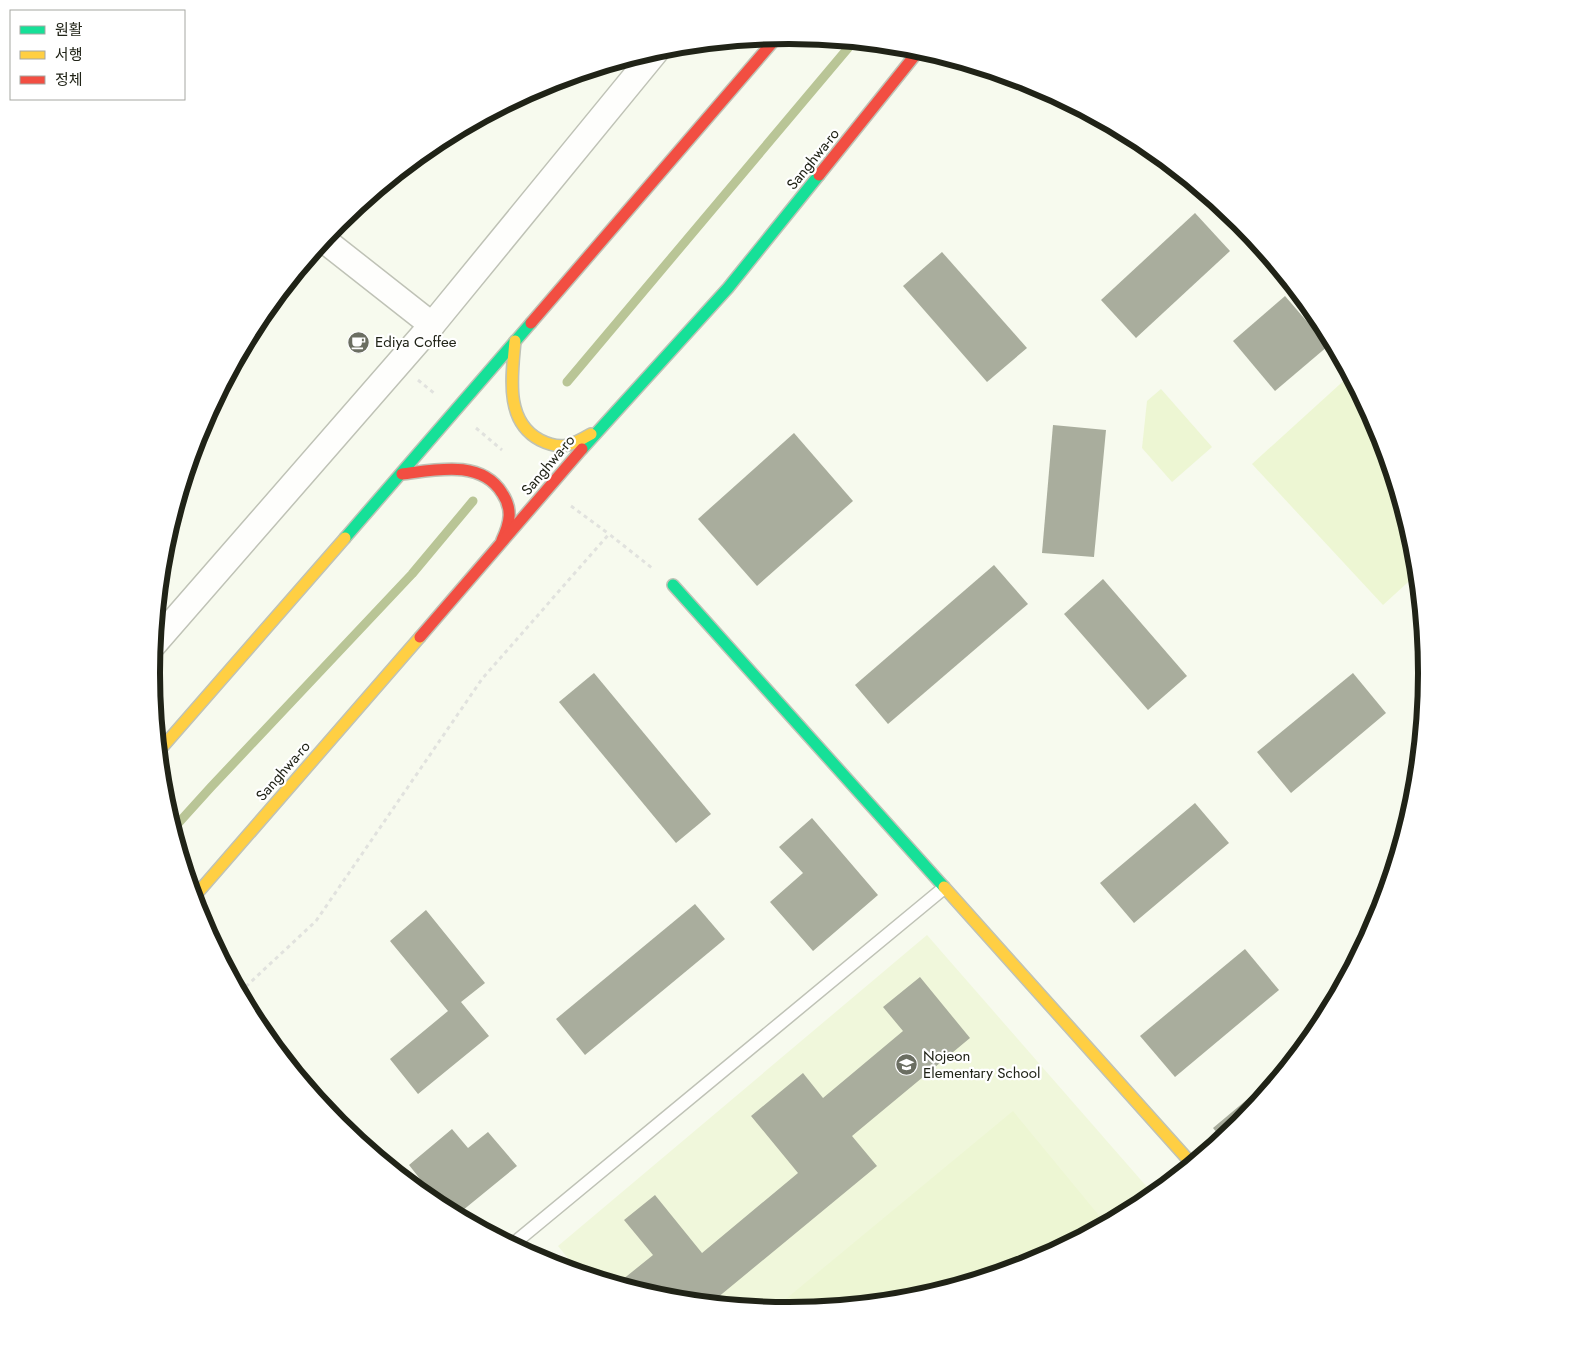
<svg xmlns="http://www.w3.org/2000/svg" width="1579" height="1346" font-family="Jost,'Noto Sans KR',sans-serif">
<style>
.built{fill:#f0f7db}
.green{fill:#edf6d3}
.lines{fill:none;stroke-linecap:round;stroke-linejoin:round}
.stream{stroke:#b9c596;stroke-width:9}
.building{fill:#a9ad9d}
.lane-casing{stroke:#bfc2b6;stroke-width:15}
.street-casing{stroke:#bfc2b6;stroke-width:28}
.fast-casing{stroke:#bfc2b6;stroke-width:14}
.slow-casing{stroke:#bfc2b6;stroke-width:14}
.jam-casing{stroke:#bfc2b6;stroke-width:14}
.path{stroke:#e1e2de;stroke-width:3;stroke-dasharray:4 4;stroke-linecap:butt}
.lane{stroke:#fefefc;stroke-width:12}
.street{stroke:#fefefc;stroke-width:25}
.fast{stroke:#16e098;stroke-width:11}
.slow{stroke:#ffcf43;stroke-width:11}
.jam{stroke:#f24e42;stroke-width:11}
.labels{text-anchor:middle;stroke-width:4.5;stroke-linejoin:round;paint-order:stroke}
.street-label{font-size:15px;fill:#202317;stroke:#fff}
.poi-label{font-size:15px;fill:#202317;stroke:#fff;text-anchor:start}
.rim{fill:none;stroke:#202317;stroke-width:6}
</style>
<rect width="100%" height="100%" fill="#f7faee"/>
<!-- built -->
<path class="built" d="M 927,935 L 1154,1195 L 1144,1204 L 1033,1263 L 914,1299 L 789,1311 L 665,1299 L 580,1273 L 558,1246 Z"/>
<!-- green -->
<g class="green">
<path d="M 1350,375 L 1379,429 L 1415,549 L 1418,573 L 1383,605 L 1252,464 Z"/>
<path d="M 1161,389 L 1212,447 L 1172,482 L 1142,448 L 1147,401 Z"/>
<path d="M 1013,1111 L 1106,1224 L 1033,1263 L 914,1299 L 788,1311 L 781,1303 Z"/>
</g>
<g class="lines">
<!-- stream -->
<g class="stream">
<path d="M 567,382 L 854,41"/>
<path d="M 173,829 L 211,787 L 412,574 L 473,501"/>
</g>
</g>
<!-- building -->
<g class="building">
<path d="M 1140,140 L 1144,143 L 1162,157 L 1157,161 Z"/>
<path d="M 1195,213 L 1230,251 L 1136,338 L 1101,300 Z"/>
<path d="M 942,252 L 1027,348 L 987,382 L 903,286 Z"/>
<path d="M 1285,296 L 1328,346 L 1275,391 L 1233,341 Z"/>
<path d="M 1053,425 L 1106,430 L 1094,557 L 1042,553 Z"/>
<path d="M 794,433 L 853,501 L 757,586 L 698,519 Z"/>
<path d="M 994,565 L 1028,604 L 888,724 L 855,685 Z"/>
<path d="M 1103,579 L 1187,676 L 1148,710 L 1064,614 Z"/>
<path d="M 594,673 L 711,814 L 676,843 L 559,702 Z"/>
<path d="M 1353,673 L 1386,713 L 1291,793 L 1257,752 Z"/>
<path d="M 1195,803 L 1229,843 L 1134,923 L 1100,883 Z"/>
<path d="M 812,818 L 878,895 L 813,951 L 770,902 L 803,873 L 779,847 Z"/>
<path d="M 695,904 L 725,939 L 585,1055 L 556,1019 Z"/>
<path d="M 426,910 L 485,983 L 461,1002 L 489,1036 L 418,1094 L 390,1059 L 448,1011 L 390,941 Z"/>
<path d="M 1245,949 L 1279,990 L 1175,1077 L 1140,1036 Z"/>
<path d="M 920,977 L 970,1038 L 852,1136 L 877,1166 L 711,1303 L 665,1299 L 628,1287 L 622,1280 L 653,1255 L 624,1220 L 655,1195 L 702,1253 L 798,1173 L 751,1116 L 803,1073 L 823,1098 L 903,1031 L 883,1007 Z"/>
<path d="M 1288,1065 L 1240,1124 L 1222,1139 L 1213,1128 Z"/>
<path d="M 452,1129 L 468,1148 L 488,1132 L 517,1166 L 457,1215 L 435,1203 L 418,1189 L 424,1184 L 409,1165 Z"/>
</g>
<g class="lines">
<defs>
<path id="lane" d="M 512,1245 L 944,888"/>
<g id="street">
<path d="M 324,240 L 432,325"/>
<path d="M 154,644 L 432,325 L 657,50"/>
</g>
<g id="fast">
<path d="M 582,449 L 728,288 L 819,175"/>
<path d="M 345,538 L 531,323"/>
<path d="M 673,585 L 944,887"/>
</g>
<g id="slow">
<path d="M 515,341 C 512,375 504,421 540,440 C 562,451 572,445 591,434"/>
<path d="M 159,751 L 345,538"/>
<path d="M 944,887 L 1192,1164"/>
<path d="M 194,897 L 420,637"/>
</g>
<g id="jam">
<path d="M 819,175 L 920,49"/>
<path d="M 531,323 L 778,36"/>
<path d="M 402,474 C 435,470 481,459 502,493 C 513,509 510,523 502,540"/>
<path d="M 420,637 L 582,449"/>
</g>
</defs>
<!-- lane casing -->
<use href="#lane" class="lane-casing"/>
<!-- street casing -->
<use href="#street" class="street-casing"/>
<!-- fast casing -->
<use href="#fast" class="fast-casing"/>
<!-- slow casing -->
<use href="#slow" class="slow-casing"/>
<!-- jam casing -->
<use href="#jam" class="jam-casing"/>
<!-- path -->
<g class="path">
<path d="M 418,380 L 435,394"/>
<path d="M 476,428 L 502,450"/>
<path d="M 571,506 L 609,534"/>
<path d="M 240,992 L 316,921 L 482,679 L 609,534 L 652,568"/>
</g>
<!-- lane -->
<use href="#lane" class="lane"/>
<!-- street -->
<use href="#street" class="street"/>
<!-- fast -->
<use href="#fast" class="fast"/>
<!-- slow -->
<use href="#slow" class="slow"/>
<!-- jam -->
<use href="#jam" class="jam"/>
</g>
<!-- icons -->
<defs>
<symbol id="cafe-disc" viewBox="-11 -11 22 22"><circle r="9.5" fill="#6b6e62" stroke="#fff"/><path d="M-5.5-4.5H6V0H3Q3 3.5 0 3.5H-2.5Q-5.5 3.5-5.5 0ZM3-3.2v2h1.7v-2ZM-6 4.5H4V6H-6Z" fill="#fff"/></symbol>
<symbol id="school-disc" viewBox="-11 -11 22 22"><circle r="9.5" fill="#6b6e62" stroke="#fff"/><path d="M0-5L7-2L0 1L-7-2ZM-4 1L0 2.5L4 1V4Q0 6-4 4Z" fill="#fff"/></symbol>
</defs>
<g fill-rule="evenodd">
<use href="#cafe-disc" x="346" y="330" width="25" height="25"/>
<use href="#school-disc" x="894" y="1052" width="25" height="25"/>
</g>
<g class="labels">
<!-- street labels -->
<g class="street-label">
<text transform="translate(813 159) rotate(-51)" y="5">Sanghwa-ro</text>
<text transform="translate(548 465) rotate(-50)" y="5">Sanghwa-ro</text>
<text transform="translate(283 771) rotate(-49)" y="5">Sanghwa-ro</text>
</g>
<!-- poi labels -->
<g class="poi-label">
<text x="375" y="347">Ediya Coffee</text>
<text x="923" y="1061">Nojeon<tspan x="923" dy="17">Elementary School</tspan></text>
</g>
</g>
<!-- crop -->
<path d="M0 0H1579V1346H0ZM160 673a629 629 0 1 1 1258 0a629 629 0 1 1-1258 0Z" fill="#fff" fill-rule="evenodd"/>
<path class="rim" d="M160 673a629 629 0 1 1 1258 0a629 629 0 1 1-1258 0Z"/>
<!-- legend -->
<rect x="10" y="10" width="175" height="90" fill="#ffffff" stroke="#a6a7a2"/>
<rect x="20" y="26" width="25" height="8" fill="#16e098" stroke="#a6a7a2"/>
<text x="55" y="35" font-size="15" fill="#202317">원활</text>
<rect x="20" y="51" width="25" height="8" fill="#ffcf43" stroke="#a6a7a2"/>
<text x="55" y="60" font-size="15" fill="#202317">서행</text>
<rect x="20" y="76" width="25" height="8" fill="#f24e42" stroke="#a6a7a2"/>
<text x="55" y="85" font-size="15" fill="#202317">정체</text>
</svg>
